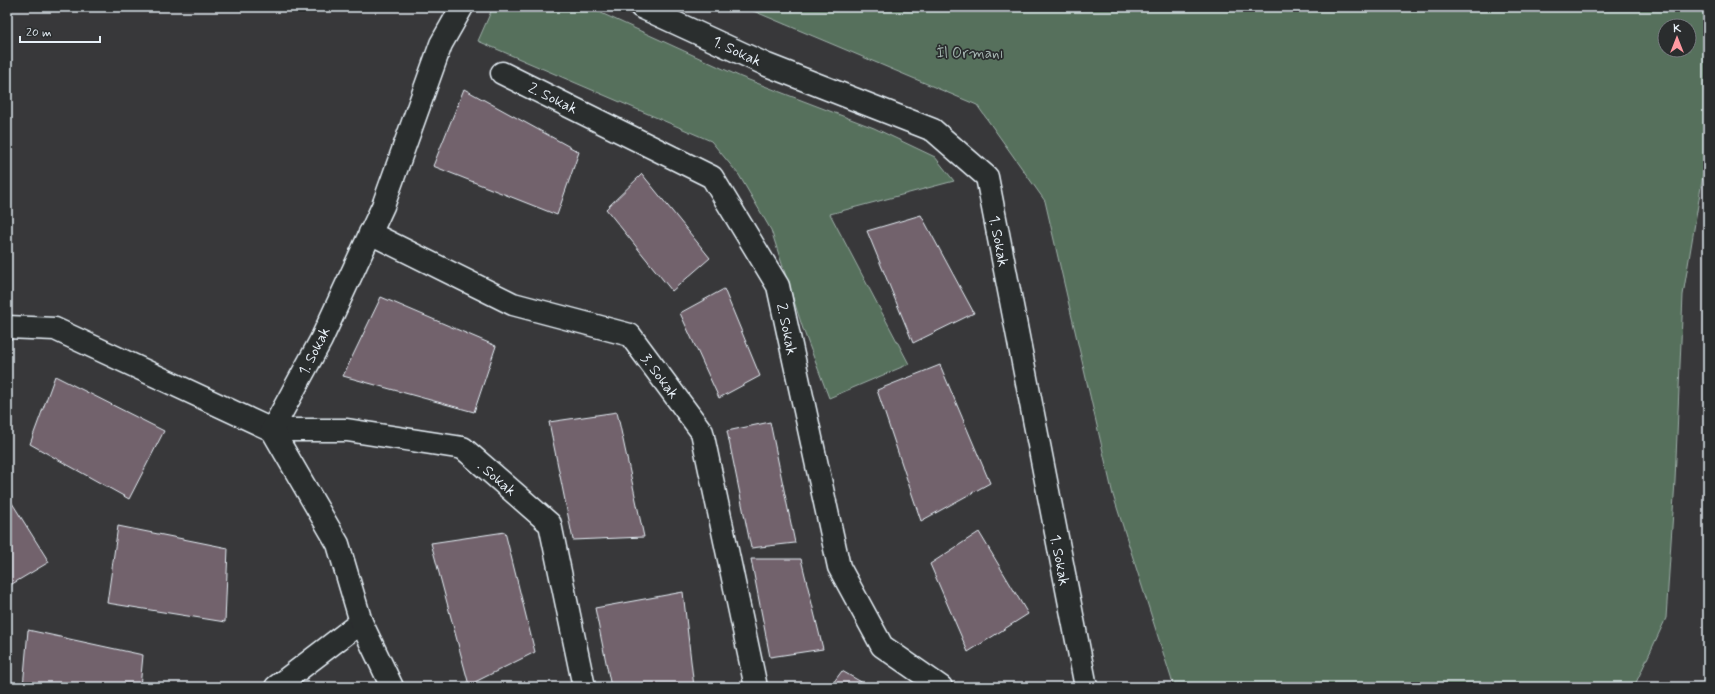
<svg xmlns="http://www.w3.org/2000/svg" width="1715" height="694" font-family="Mynerve,sans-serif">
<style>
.green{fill:#566f5c;stroke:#9fb0aa;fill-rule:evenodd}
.building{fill:#72626c;stroke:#e8f1f8}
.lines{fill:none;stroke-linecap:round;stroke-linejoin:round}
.street-casing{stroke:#e8f1f8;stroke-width:25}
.street{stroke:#2a2d2e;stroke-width:22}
.labels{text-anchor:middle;stroke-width:3.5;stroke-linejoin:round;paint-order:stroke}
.street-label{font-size:15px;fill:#e8f1f8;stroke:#2a2d2e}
.park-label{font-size:15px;fill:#a6b6b2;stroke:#2a2d2e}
</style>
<rect width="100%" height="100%" fill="#38383a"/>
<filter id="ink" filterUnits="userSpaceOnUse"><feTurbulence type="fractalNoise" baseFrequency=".025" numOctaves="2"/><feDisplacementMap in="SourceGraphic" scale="8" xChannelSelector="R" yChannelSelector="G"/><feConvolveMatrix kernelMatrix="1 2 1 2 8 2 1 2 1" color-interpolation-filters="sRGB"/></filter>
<g filter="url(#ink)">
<!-- green -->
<g class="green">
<path d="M 493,7 L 588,7 L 741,77 L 874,128 L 935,157 L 954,181 L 830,214 L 909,364 L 829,398 L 803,329 L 771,230 L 739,175 L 711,141 L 478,41 Z"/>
<path d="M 744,7 L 1708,7 L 1708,145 L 1683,295 L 1675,481 L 1666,618 L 1634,687 L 1174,687 L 1113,495 L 1045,201 L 977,105 ZM 1665,26 L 1689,26 L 1689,50 L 1665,50 Z"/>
</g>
<!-- building -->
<g class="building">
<path d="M 464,89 L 579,152 L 557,215 L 433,166 Z"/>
<path d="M 642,174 L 710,258 L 672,291 L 606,209 Z"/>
<path d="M 921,215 L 974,313 L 913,343 L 867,231 Z"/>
<path d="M 724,289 L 760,376 L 719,398 L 680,313 Z"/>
<path d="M 381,297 L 496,346 L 474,412 L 343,376 Z"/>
<path d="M 940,365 L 990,483 L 921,521 L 877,390 Z"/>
<path d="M 55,376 L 164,431 L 129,499 L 30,444 Z"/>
<path d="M 617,412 L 644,537 L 573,540 L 549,422 Z"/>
<path d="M 770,422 L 795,543 L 751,548 L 727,431 Z"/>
<path d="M 7,495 L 49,562 L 7,587 Z"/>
<path d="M 118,526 L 228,548 L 225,622 L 107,603 Z"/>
<path d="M 505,532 L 535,652 L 469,685 L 431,543 Z"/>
<path d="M 979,532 L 1028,614 L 968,652 L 930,564 Z"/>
<path d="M 751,559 L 801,559 L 823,649 L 770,657 Z"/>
<path d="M 683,592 L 694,687 L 611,687 L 595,608 Z"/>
<path d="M 28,630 L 143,655 L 140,687 L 23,687 Z"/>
<path d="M 842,671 L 870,687 L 830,687 Z"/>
</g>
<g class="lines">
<defs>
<g id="street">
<path d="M 641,7 L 767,65 L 933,130 L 987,177 L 1086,687"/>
<path d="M 502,73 L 712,177 L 778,286 L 839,567 L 882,646 L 941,687"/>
<path d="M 370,233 L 513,304 L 630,335 L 702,432 L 756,687"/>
<path d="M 7,327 L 55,329 L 272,430 L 347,430 L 463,448 L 550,524 L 584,687"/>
<path d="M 276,687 L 361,622"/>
<path d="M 392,687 L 361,622 L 338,544 L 272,430 L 321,340 L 383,206 L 441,44 L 462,7"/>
</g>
</defs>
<!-- street casing -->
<use href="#street" class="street-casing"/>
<!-- street -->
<use href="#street" class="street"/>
</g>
</g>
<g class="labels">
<!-- street labels -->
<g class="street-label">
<text transform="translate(737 51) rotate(25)" y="5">1. Sokak</text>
<text transform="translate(553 98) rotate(26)" y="5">2. Sokak</text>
<text transform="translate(999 241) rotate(79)" y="5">1. Sokak</text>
<text transform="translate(787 329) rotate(78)" y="5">2. Sokak</text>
<text transform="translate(314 351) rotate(-63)" y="5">1. Sokak</text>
<text transform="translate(660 376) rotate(53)" y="5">3. Sokak</text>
<text transform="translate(497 478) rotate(41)" y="5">. Sokak</text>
<text transform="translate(1060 560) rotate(79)" y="5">1. Sokak</text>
</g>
<!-- park labels -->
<g class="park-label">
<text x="970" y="58">İl Ormanı</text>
</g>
</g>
<!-- margin -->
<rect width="1715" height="694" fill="none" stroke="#2a2d2e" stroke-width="24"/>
<rect x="12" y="12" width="1691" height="670" fill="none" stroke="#e8f1f8" stroke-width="1.5" filter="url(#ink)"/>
<!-- north arrow -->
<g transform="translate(1677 38)"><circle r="19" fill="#2a2d2e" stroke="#767b7f"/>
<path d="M0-3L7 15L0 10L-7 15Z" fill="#ff9aa2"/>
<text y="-6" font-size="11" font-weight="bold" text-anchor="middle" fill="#e8f1f8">K</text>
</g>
<!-- scale -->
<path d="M20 36v6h80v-6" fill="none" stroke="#e8f1f8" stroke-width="2"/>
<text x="26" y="36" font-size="12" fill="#e8f1f8" stroke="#2a2d2e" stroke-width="3" paint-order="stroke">20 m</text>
</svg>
